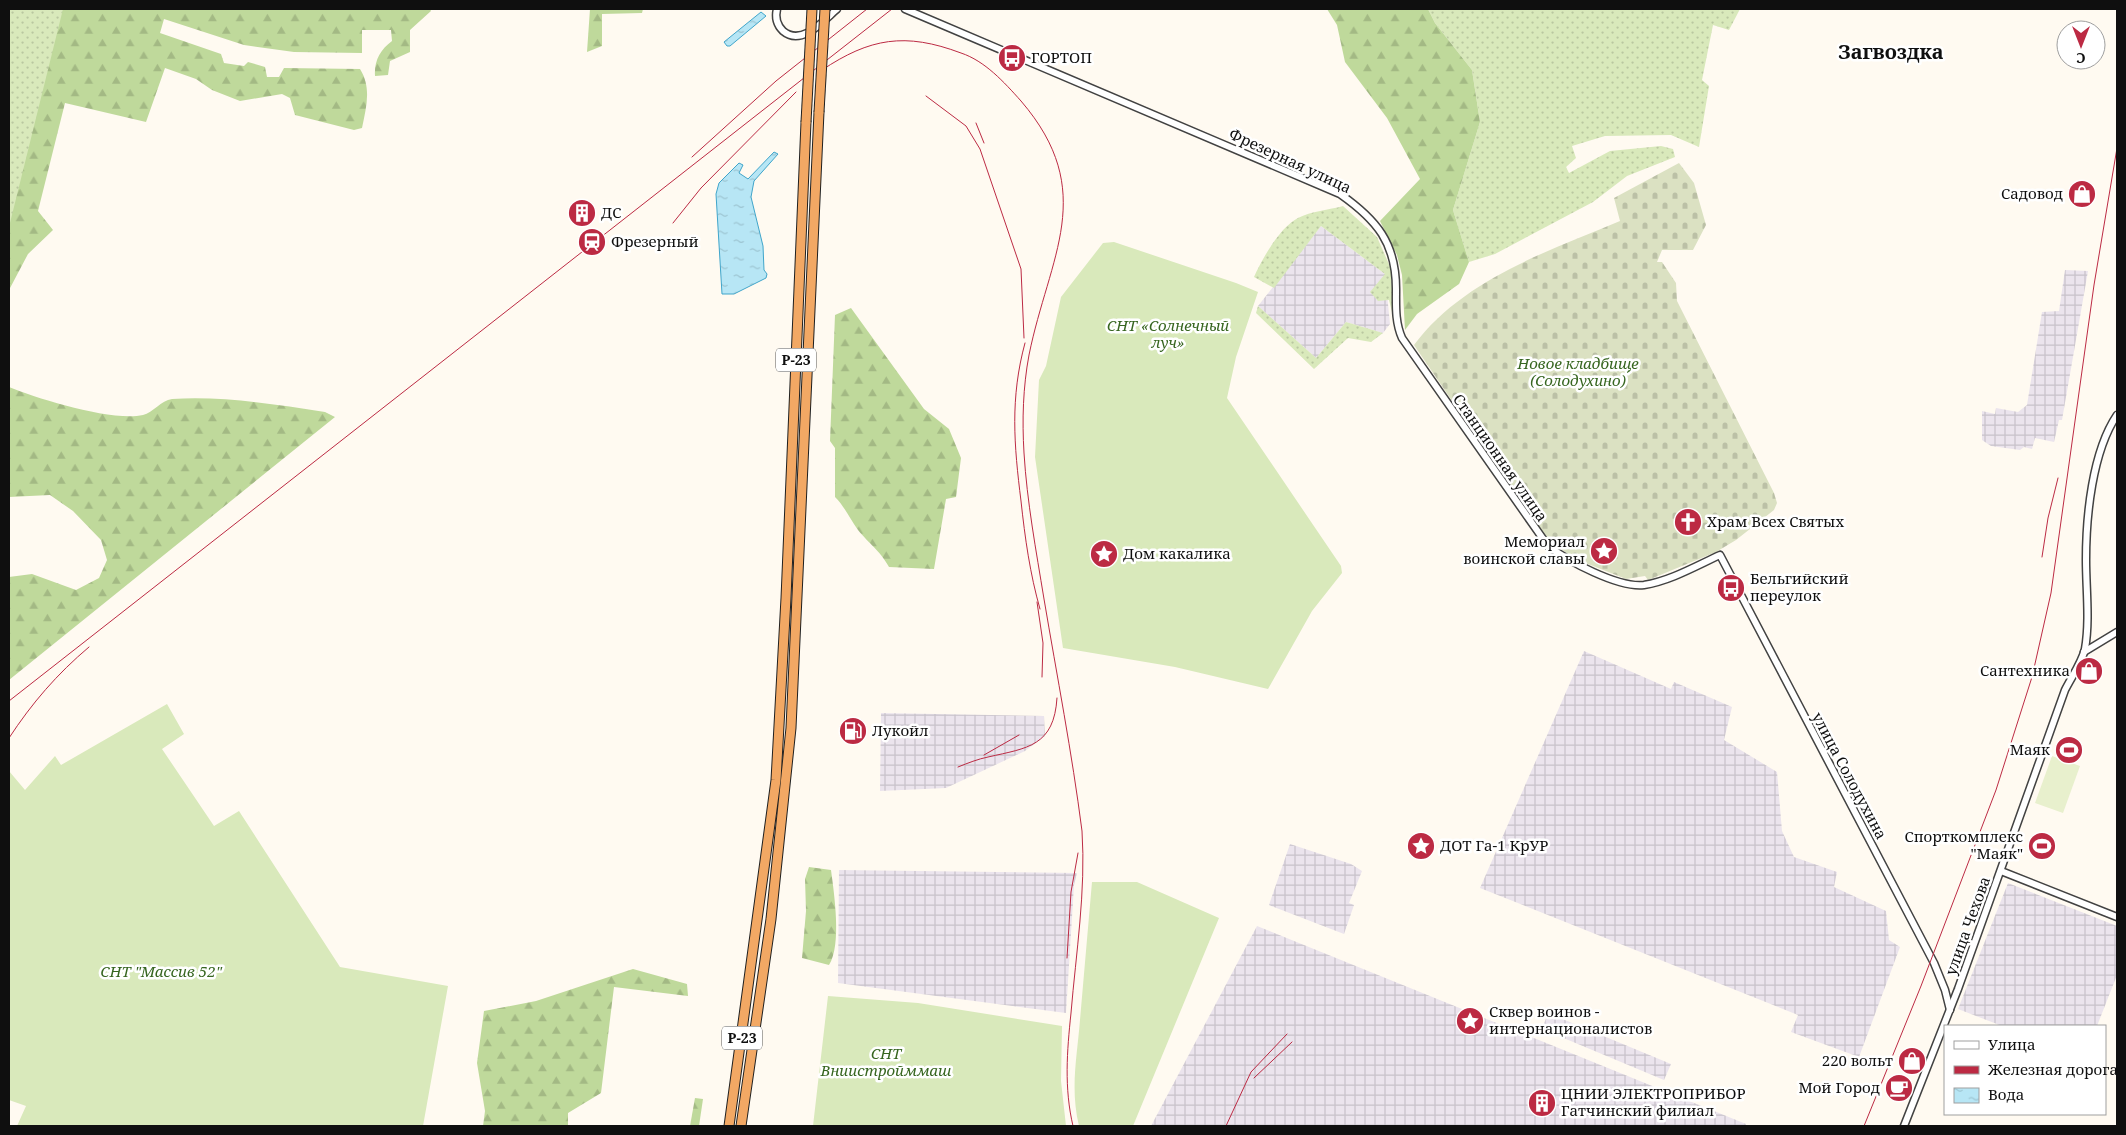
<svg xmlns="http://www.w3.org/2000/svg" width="2126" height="1135" font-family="'Noto Serif',serif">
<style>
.industrial{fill:url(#industrial-grid)}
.grass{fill:url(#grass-dots)}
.forest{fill:url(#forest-firs)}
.cemetery{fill:url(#cemetery-stones)}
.garden{fill:#d9e9bb}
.pitch{fill:#e8f0cd}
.water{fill:url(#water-ripples);stroke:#40a5ca}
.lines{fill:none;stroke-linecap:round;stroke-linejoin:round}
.tertiary-casing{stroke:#424242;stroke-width:9}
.trunk-casing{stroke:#202020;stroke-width:11}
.tertiary{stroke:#fff;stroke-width:6}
.trunk{stroke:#f2a864;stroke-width:9}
.rail{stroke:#bc2a43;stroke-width:1}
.trunk-bridge-casing{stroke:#202020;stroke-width:11;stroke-linecap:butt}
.trunk-bridge{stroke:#f2a864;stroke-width:9}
.labels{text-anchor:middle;stroke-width:5;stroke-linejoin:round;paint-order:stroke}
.shield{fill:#fff;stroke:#575757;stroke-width:1}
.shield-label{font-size:14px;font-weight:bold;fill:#0f0f0f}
.poi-label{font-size:15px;fill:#0f0f0f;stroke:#fff;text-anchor:start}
.street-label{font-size:15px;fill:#0f0f0f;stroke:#fff}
.park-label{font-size:15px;font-style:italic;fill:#376620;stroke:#fff}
.district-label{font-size:20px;font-weight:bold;fill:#0f0f0f;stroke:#fff}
</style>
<defs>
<pattern id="industrial-grid" width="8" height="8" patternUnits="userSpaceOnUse" patternTransform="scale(1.25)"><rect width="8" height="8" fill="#ebe4ed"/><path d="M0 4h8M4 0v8" fill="none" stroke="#c8c2ca"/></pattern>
<pattern id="grass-dots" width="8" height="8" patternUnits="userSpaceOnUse" patternTransform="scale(1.25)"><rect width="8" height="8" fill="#d9e9bb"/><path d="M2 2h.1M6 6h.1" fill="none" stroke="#b9c7a0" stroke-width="1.8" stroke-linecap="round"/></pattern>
<pattern id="forest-firs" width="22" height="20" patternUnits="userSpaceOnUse" patternTransform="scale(1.25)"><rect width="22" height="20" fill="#bfd99b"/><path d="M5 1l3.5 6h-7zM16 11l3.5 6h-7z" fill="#a3b984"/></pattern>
<pattern id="cemetery-stones" width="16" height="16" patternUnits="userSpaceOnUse" patternTransform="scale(1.25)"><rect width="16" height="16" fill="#dbe1c2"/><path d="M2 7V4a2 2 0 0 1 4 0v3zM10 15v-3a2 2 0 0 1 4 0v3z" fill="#bbc0a6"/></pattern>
<pattern id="water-ripples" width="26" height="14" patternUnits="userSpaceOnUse" patternTransform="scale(1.25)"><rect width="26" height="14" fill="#b7e6f5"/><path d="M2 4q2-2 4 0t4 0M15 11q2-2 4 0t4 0" fill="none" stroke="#9cc4d1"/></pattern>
</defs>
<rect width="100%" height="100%" fill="#fffaf1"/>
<!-- industrial -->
<g class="industrial">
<path d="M 1321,226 L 1385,274 L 1390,324 L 1383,333 L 1346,322 L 1316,358 L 1258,306 Z"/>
<path d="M 2065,270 L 2088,271 L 2062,420 L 2059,420 L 2054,442 L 2035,438 L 2032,449 L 2024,447 L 2020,450 L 1991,446 L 1982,440 L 1982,411 L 1995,414 L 1996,408 L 2018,412 L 2027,405 L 2042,312 L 2059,311 Z"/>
<path d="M 1584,651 L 1671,689 L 1674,682 L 1732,707 L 1724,740 L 1777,772 L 1782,831 L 1794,857 L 1837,872 L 1834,887 L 1886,911 L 1889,940 L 1900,947 L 1859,1057 L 1791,1032 L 1798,1015 L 1480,888 Z"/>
<path d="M 881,713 L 1044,716 L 1045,736 L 1025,751 L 946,788 L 880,791 Z"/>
<path d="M 1290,844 L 1351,864 L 1362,871 L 1349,903 L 1354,905 L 1344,934 L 1269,905 Z"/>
<path d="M 839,870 L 1077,873 L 1074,885 L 1066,1013 L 838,983 Z"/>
<path d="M 2008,883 L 2117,926 L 2117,975 L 2097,1026 L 2002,1026 L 1958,1009 Z"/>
<path d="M 1257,926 L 1746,1124 L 1745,1126 L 1151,1126 Z"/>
<path d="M 1548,1013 L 1671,1064 L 1664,1080 L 1542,1029 Z"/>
</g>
<!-- grass -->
<g class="grass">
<path d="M 9,9 L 81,9 L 9,275 Z"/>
<path d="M 1428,9 L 1740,9 L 1729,30 L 1713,25 L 1702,80 L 1709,86 L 1699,147 L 1671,135 L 1605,136 L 1572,146 L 1576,158 L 1566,167 L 1569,173 L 1610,151 L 1661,146 L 1673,149 L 1675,157 L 1627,176 L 1593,202 L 1495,254 L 1469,262 L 1453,210 L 1480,122 L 1472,70 L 1435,23 Z"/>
<path d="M 1343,206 L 1377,237 L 1391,269 L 1393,312 L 1392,312 L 1389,300 L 1378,301 L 1370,292 L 1385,274 L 1321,226 L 1274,288 L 1254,277 C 1262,259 1280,227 1298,218 C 1311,211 1329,210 1343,206 Z"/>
<path d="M 1258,306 L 1316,358 L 1346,322 L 1383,333 L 1371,342 L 1348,338 L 1314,369 L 1256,313 Z"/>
</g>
<!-- forest -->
<g class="forest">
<path d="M 63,9 L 430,9 L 431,11 L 410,30 L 410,52 L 390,61 L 388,75 L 375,76 C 374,61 380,50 392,41 L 391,30 L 362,30 L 362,53 L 294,52 L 244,45 L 164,19 L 160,33 L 221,54 L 224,63 L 244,66 L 248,62 L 265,67 L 267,77 L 279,77 L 284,68 L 360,69 C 372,88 366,108 362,128 L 354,130 L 295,115 L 290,98 L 282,94 L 240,101 L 212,90 L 196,79 L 165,68 L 146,122 L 65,103 L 38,211 L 53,230 L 28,254 L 9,290 L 9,227 Z"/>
<path d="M 590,9 L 643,9 L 642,13 L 602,14 L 602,46 L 587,52 Z"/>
<path d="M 1327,9 L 1428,9 L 1435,23 L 1472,70 L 1480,122 L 1453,210 L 1469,262 L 1459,284 L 1417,314 L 1405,330 L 1402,275 L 1397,255 L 1380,221 L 1420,179 L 1387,118 L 1345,62 L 1337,25 Z"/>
<path d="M 851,308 L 924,409 L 949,429 L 961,458 L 956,497 L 946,499 L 934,569 L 889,567 C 878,548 870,545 858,530 C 850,519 845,507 835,497 L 835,448 L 830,441 L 835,315 Z"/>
<path d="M 9,387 C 38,399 113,422 143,415 C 153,413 161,400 172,399 C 224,396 274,404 325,412 L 335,417 L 9,680 L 9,577 L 32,574 L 76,590 L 99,578 L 107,560 L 101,540 L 73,511 L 50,495 L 9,497 Z"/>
<path d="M 809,867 L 831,870 C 834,893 842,945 829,965 L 802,958 L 806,911 L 805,879 Z"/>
<path d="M 633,969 L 687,984 L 688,996 L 614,987 L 601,1093 L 568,1113 L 568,1126 L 483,1126 L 485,1111 L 477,1063 L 484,1011 L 536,1001 Z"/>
<path d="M 695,1098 L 703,1099 L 699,1126 L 690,1126 Z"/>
</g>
<!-- cemetery -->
<path class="cemetery" d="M 1679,163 L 1694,183 L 1706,225 L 1693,250 L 1662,250 L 1657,262 L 1662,262 L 1676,283 L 1677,301 L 1774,493 L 1777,503 L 1774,510 L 1736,540 L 1716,552 L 1648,580 L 1645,576 L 1626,579 L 1573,558 L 1544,536 L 1414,345 C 1462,280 1548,251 1620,221 L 1614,198 Z"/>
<!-- garden -->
<g class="garden">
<path d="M 1114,242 L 1236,283 L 1258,292 L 1236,357 L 1227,398 L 1341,566 L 1342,573 L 1312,611 L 1268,689 L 1175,667 L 1063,648 L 1035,457 L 1039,380 L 1046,366 L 1061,297 L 1103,243 Z"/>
<path d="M 167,704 L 184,734 L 162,749 L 214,826 L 239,811 L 340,967 L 448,986 L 423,1126 L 17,1126 L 26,1106 L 9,1100 L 9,771 L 25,790 L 55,756 L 61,765 Z"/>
<path d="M 1092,882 L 1137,882 L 1219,918 L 1133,1126 L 1079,1126 C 1070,1088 1077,1058 1080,1020 C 1084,974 1088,928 1092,882 Z"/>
<path d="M 828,996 L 918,1003 L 1062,1026 L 1061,1081 L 1066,1126 L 813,1126 Z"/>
</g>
<!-- pitch -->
<path class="pitch" d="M 2052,756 L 2080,766 L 2063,813 L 2035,803 Z"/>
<!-- water -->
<g class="water">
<path d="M 761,12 L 766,16 L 730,46 L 727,46 L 724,42 Z"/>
<path d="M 774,152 L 778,154 L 754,181 L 751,197 L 763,246 L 764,270 L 767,274 L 766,278 L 734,294 L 722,294 L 716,194 L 719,183 L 739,163 L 743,165 L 739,173 L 748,179 Z"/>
</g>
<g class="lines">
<defs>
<g id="tertiary">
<path d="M 777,9 C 775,17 776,24 783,31 C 802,47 824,20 837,9"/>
<path d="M 905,9 L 1340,194 C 1377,220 1396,243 1396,289 C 1396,306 1395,322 1402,338 L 1548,546 C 1568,561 1618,588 1644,585 C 1670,581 1696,566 1720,555 L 1934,963 L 1945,990 L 1950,1010"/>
<path d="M 2084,652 L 2117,632"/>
<path d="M 2001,871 L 2117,917"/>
<path d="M 1904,1126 L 1958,989 L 2065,690 C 2071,678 2082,662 2085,649 C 2090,620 2086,589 2086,560 C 2086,517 2092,452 2117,415"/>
</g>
<g id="trunk">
<path d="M 729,1126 L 776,780 L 786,598 L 806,122"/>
<path d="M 741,1126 L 771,919 L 791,728 L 819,112"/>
</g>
</defs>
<!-- tertiary casing -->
<use href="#tertiary" class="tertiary-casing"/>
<!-- trunk casing -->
<use href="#trunk" class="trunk-casing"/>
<!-- tertiary -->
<use href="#tertiary" class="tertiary"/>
<!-- trunk -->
<use href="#trunk" class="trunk"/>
<!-- rail -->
<g class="rail">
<path d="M 822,70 C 870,38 905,32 961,53 C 985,61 1004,82 1021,101 C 1099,192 1049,256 1029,355 C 1023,387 1022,420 1024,453 C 1027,502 1036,550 1044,599 C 1057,676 1072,753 1082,831 C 1086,891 1076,953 1071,1013 C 1067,1051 1064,1088 1073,1126"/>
<path d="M 926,96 L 966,126 L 980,149 L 1021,269 L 1024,338"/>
<path d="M 976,123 L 984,143"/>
<path d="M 692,157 L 776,81 L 867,9"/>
<path d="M 673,223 L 701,188 L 796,92"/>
<path d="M 1025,343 C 1010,398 1014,445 1021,501 C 1025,538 1030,574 1040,609"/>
<path d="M 2042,557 L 2048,518 L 2058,478"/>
<path d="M 1037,602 L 1043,643 L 1042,677"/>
<path d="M 9,701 L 892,9"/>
<path d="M 9,738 C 32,703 57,674 89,647"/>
<path d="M 984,755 L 1019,735"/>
<path d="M 958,767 C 968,763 978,759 988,757 C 1028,748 1054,746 1057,698"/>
<path d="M 1067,958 L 1071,892 L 1078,853"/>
<path d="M 1254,1078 L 1292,1042"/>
<path d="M 1226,1126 L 1251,1072 L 1287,1034"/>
<path d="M 1864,1126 L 1921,986 L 1996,790 L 2032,677 L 2051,593 L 2094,285 L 2117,148"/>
</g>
<defs>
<g id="trunk-bridge">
<path d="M 819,112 L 825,9"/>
<path d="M 806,122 L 812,9"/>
</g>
</defs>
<!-- trunk-bridge casing -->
<use href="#trunk-bridge" class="trunk-bridge-casing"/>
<!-- trunk-bridge -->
<use href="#trunk-bridge" class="trunk-bridge"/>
</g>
<!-- icons -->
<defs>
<symbol id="bus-disc" viewBox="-11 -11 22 22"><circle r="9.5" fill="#bc2a43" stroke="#fff"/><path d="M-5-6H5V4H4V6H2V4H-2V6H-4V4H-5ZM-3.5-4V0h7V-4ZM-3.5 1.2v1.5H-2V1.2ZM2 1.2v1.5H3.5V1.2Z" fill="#fff"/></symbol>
<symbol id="shop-disc" viewBox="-11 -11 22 22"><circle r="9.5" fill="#bc2a43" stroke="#fff"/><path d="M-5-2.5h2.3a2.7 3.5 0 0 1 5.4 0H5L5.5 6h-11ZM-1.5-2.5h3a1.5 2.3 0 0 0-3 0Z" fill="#fff"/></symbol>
<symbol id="building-disc" viewBox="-11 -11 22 22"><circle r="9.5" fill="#bc2a43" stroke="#fff"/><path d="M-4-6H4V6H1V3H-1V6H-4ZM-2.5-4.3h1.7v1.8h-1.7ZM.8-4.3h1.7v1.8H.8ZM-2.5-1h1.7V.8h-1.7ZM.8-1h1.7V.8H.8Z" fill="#fff"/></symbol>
<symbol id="station-disc" viewBox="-11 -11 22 22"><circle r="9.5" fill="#bc2a43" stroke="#fff"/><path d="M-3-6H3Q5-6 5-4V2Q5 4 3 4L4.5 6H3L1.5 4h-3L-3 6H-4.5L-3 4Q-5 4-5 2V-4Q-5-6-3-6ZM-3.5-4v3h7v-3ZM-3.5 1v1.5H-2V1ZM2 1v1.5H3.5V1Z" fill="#fff"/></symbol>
<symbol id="church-disc" viewBox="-11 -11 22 22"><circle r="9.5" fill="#bc2a43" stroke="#fff"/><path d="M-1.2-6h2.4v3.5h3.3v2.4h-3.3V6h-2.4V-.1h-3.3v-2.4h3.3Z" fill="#fff"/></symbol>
<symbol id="sight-disc" viewBox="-11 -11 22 22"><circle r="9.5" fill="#bc2a43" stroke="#fff"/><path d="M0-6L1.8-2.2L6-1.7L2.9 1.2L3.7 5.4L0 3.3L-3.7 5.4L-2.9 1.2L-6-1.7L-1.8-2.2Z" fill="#fff"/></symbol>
<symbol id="fuel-disc" viewBox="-11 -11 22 22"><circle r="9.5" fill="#bc2a43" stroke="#fff"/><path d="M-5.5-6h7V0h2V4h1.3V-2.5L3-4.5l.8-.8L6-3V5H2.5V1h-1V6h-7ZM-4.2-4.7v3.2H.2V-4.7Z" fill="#fff"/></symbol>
<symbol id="stadium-disc" viewBox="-11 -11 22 22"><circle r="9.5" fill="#bc2a43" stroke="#fff"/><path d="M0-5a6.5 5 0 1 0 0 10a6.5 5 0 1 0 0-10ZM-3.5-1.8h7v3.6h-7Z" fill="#fff"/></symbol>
<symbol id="cafe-disc" viewBox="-11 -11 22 22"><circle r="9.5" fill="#bc2a43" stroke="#fff"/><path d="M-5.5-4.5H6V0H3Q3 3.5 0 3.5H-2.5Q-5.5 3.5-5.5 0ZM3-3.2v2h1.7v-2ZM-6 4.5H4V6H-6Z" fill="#fff"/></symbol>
</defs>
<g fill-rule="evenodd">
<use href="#bus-disc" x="996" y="42" width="32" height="32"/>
<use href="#shop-disc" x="2066" y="178" width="32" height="32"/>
<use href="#building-disc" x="566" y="197" width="32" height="32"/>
<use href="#station-disc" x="576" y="226" width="32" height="32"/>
<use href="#church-disc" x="1672" y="506" width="32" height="32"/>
<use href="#sight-disc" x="1588" y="535" width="32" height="32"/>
<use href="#sight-disc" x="1088" y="538" width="32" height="32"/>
<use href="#bus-disc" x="1715" y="572" width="32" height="32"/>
<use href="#shop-disc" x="2073" y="655" width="32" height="32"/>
<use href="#fuel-disc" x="837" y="715" width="32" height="32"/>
<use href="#stadium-disc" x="2053" y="734" width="32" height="32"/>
<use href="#sight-disc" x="1405" y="830" width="32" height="32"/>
<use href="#stadium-disc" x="2026" y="830" width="32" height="32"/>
<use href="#sight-disc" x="1454" y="1005" width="32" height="32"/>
<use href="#shop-disc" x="1896" y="1045" width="32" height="32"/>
<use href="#cafe-disc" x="1883" y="1072" width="32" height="32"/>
<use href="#building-disc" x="1526" y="1087" width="32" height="32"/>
</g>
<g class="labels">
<!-- shield labels -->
<g class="shield">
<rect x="776" y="348.5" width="40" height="23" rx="4"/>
<rect x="722" y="1026.5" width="40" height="23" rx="4"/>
</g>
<g class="shield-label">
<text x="796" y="365">Р-23</text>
<text x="742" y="1043">Р-23</text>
</g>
<!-- poi labels -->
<g class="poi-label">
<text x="1031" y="63">ГОРТОП</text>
<text x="2063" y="199" text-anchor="end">Садовод</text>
<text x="601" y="218">ДС</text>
<text x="611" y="247">Фрезерный</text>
<text x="1707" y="527">Храм Всех Святых</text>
<text x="1585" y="547" text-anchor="end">Мемориал<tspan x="1585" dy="17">воинской славы</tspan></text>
<text x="1123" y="559">Дом какалика</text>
<text x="1750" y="584">Бельгийский<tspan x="1750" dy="17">переулок</tspan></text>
<text x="2070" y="676" text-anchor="end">Сантехника</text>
<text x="872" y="736">Лукойл</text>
<text x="2050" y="755" text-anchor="end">Маяк</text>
<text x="2023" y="842" text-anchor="end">Спорткомплекс<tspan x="2023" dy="17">"Маяк"</tspan></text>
<text x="1440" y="851">ДОТ Га-1 КрУР</text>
<text x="1489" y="1017">Сквер воинов -<tspan x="1489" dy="17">интернационалистов</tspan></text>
<text x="1893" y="1066" text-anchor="end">220 вольт</text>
<text x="1880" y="1093" text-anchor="end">Мой Город</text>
<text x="1561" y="1099">ЦНИИ ЭЛЕКТРОПРИБОР<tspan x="1561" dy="17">Гатчинский филиал</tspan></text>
</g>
<!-- street labels -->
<g class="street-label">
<text transform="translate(1290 161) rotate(25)" y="5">Фрезерная улица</text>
<text transform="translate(1500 458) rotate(55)" y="5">Станционная улица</text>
<text transform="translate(1849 776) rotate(62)" y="5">улица Солодухина</text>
<text transform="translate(1968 926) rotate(-70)" y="5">улица Чехова</text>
</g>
<!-- park labels -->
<g class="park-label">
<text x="1168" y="331">СНТ «Солнечный<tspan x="1168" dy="17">луч»</tspan></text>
<text x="1578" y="369">Новое кладбище<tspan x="1578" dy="17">(Солодухино)</tspan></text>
<text x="161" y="977">СНТ "Массив 52"</text>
<text x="886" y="1059">СНТ<tspan x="886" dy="17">Вниистройммаш</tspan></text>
</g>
<!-- district labels -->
<g class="district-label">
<text x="1891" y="59">Загвоздка</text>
</g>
</g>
<!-- border -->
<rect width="2126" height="1135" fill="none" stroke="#0f0f0f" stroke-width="20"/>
<!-- legend -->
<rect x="1944" y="1025" width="162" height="90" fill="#ffffff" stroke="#9f9f9f"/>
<rect x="1954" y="1041" width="25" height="8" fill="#ffffff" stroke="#9f9f9f"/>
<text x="1988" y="1050" font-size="15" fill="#0f0f0f">Улица</text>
<rect x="1954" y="1066" width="25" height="8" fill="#bc2a43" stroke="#9f9f9f"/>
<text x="1988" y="1075" font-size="15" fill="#0f0f0f">Железная дорога</text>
<rect x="1954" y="1088" width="25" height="15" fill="url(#water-ripples)" stroke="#9f9f9f"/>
<text x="1988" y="1100" font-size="15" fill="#0f0f0f">Вода</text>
<!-- north arrow -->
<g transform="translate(2081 45) rotate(180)"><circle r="24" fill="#ffffff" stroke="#9f9f9f"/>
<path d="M0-4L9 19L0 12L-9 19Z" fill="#bc2a43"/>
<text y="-8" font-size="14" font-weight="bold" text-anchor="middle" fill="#0f0f0f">С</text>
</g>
</svg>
